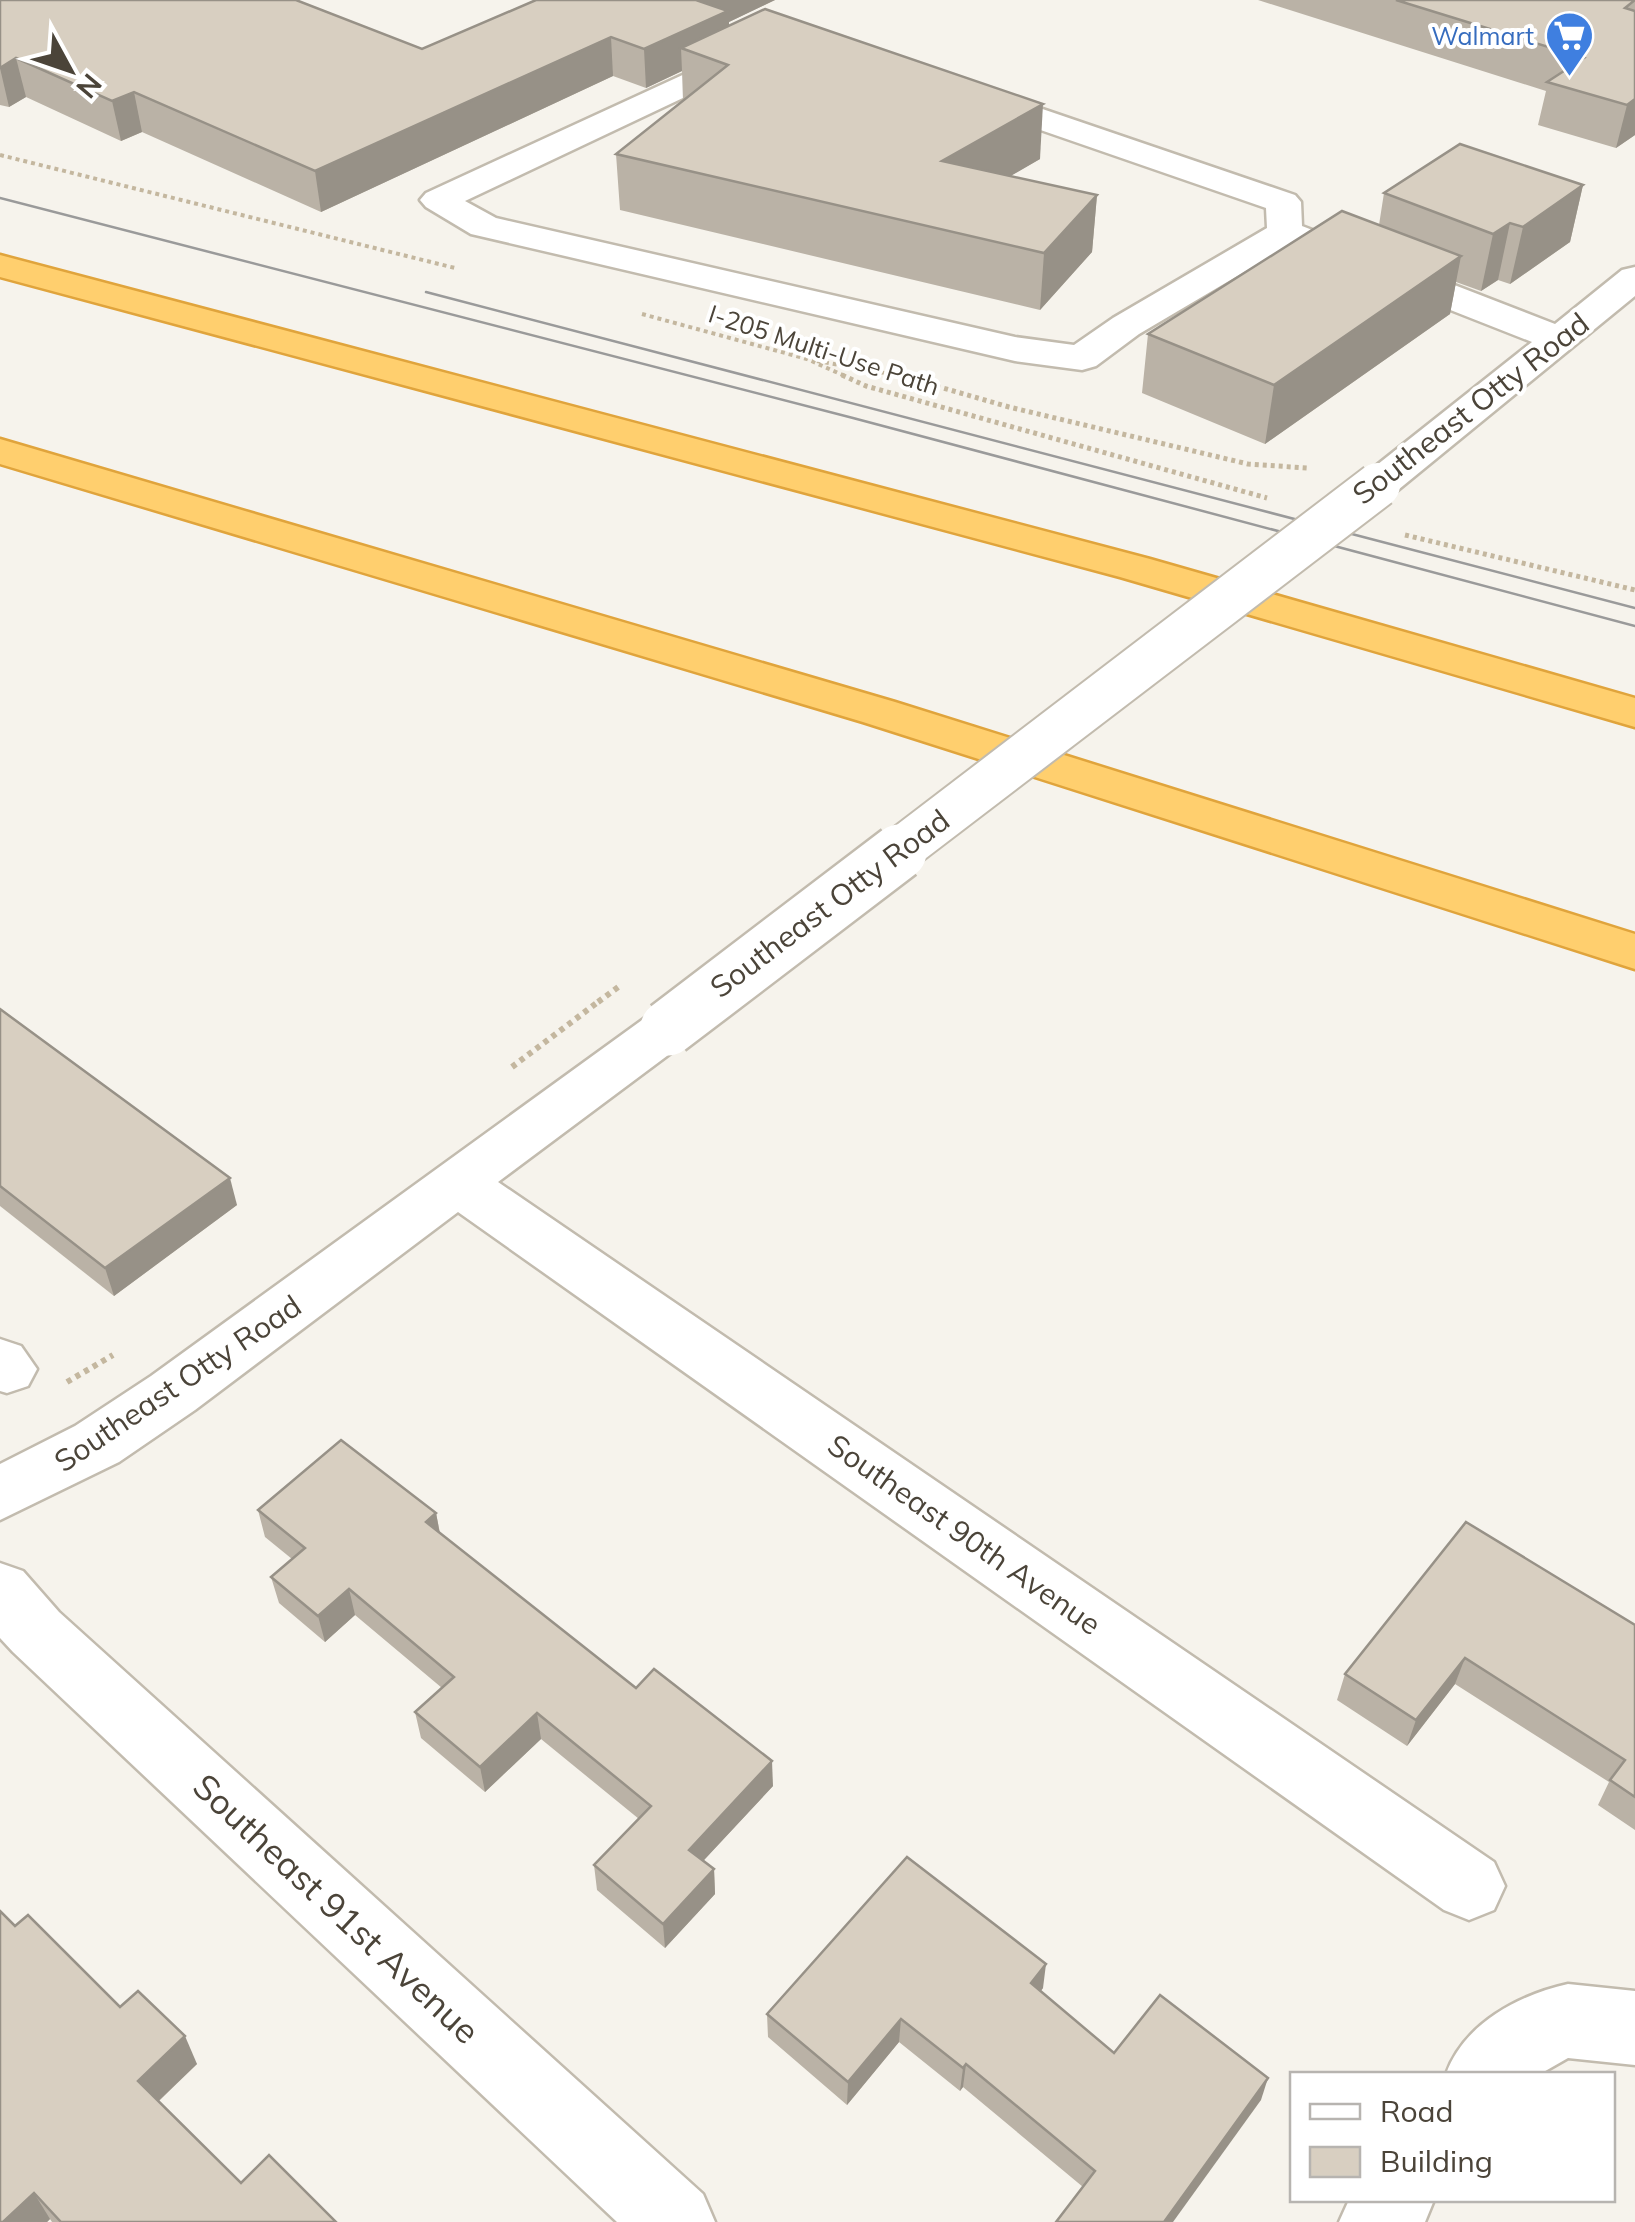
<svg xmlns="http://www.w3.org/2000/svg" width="1635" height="2222" font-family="Mulish,sans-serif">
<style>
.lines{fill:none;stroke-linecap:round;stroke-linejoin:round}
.minor-casing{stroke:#c2bbae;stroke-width:5}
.highway-casing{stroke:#e0a43c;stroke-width:5}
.path-far2{stroke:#c4b79f;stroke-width:4;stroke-dasharray:4 4;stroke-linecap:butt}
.path-far1{stroke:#c4b79f;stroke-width:5;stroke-dasharray:4 4;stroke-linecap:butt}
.path{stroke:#c4b79f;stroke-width:6;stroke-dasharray:5 5;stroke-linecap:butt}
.minor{fill:#fff;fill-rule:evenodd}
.highway{fill:#ffcf6e;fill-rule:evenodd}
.tram{stroke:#9a9a9a;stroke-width:2.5}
.minor-bridge-far1-casing{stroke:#c2bbae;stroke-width:48;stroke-linecap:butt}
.minor-bridge-casing{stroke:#c2bbae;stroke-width:60;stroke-linecap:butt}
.path-bridge{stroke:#c4b79f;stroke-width:6;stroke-dasharray:5 5;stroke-linecap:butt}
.minor-bridge-far1{stroke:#fff;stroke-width:44}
.minor-bridge{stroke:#fff;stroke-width:55}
.wall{fill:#bab2a6}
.shaded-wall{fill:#979187}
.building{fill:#d8cfc1;stroke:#979187;stroke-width:2.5}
.labels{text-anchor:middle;stroke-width:8;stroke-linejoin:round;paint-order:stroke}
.far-shop-label{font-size:25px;fill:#366cbe;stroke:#fff;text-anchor:end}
.far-street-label{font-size:25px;fill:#4b4439;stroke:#fff}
.street-label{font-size:30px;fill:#4b4439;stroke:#fff}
.near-street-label{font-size:35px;fill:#4b4439;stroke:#fff}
</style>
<rect width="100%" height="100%" fill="#f6f3ec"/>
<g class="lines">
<defs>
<g id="minor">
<path d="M 750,44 L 761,47 L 766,54 L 761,61 L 465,201 L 496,218 L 1015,337 L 1074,345 L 1113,318 L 1267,228 L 1266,208 L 960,102 L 956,95 L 960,88 L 972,85 L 1295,195 L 1301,202 L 1302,226 L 1555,324 L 1622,270 L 1635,267 L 1635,296 L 1393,494 L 1378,497 L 1363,494 L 1357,485 L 1363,476 L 1532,342 L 1288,246 L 1139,334 L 1096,366 L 1082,370 L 1015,361 L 471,234 L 426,207 L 420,200 L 426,193 Z"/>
<path d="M 668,1009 L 687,1015 L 695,1028 L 687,1041 L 498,1182 L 1494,1862 L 1505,1886 L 1494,1910 L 1469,1920 L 1444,1910 L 458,1212 L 195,1410 L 119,1462 L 0,1520 L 0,1464 L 75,1426 L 151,1376 L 649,1015 Z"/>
<path d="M 0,1339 L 21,1346 L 37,1369 L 28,1386 L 7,1393 L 0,1391 Z"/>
<path d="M 0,1563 L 23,1571 L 59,1612 L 703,2194 L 715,2222 L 617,2222 L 13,1652 L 0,1638 Z"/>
<path d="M 1568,1984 L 1635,1991 L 1635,2065 L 1568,2058 L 1540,2074 L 1446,2074 C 1464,2024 1518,1995 1568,1984 Z"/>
<path d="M 1349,2200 L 1434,2200 L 1425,2222 L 1339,2222 Z"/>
</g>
<g id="highway">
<path d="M 0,255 L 1150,559 L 1635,698 L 1635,727 L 1120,577 L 0,277 Z"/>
<path d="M 0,439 L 895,702 L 1635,934 L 1635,969 L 863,722 L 0,464 Z"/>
</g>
</defs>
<!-- minor casing -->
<use href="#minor" class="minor-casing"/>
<!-- highway casing -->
<use href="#highway" class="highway-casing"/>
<!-- path-far2 -->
<g class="path-far2">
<path d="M 0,155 L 455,268"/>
<path d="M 642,314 L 807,359 L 847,377"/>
<path d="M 817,361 L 907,377"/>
</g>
<!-- path-far1 -->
<g class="path-far1">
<path d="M 842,375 L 866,386 L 1267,498"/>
<path d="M 898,375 L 1009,407 L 1248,464 L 1307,468"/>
<path d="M 1405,535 L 1635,590"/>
</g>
<!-- path -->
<g class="path">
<path d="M 512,1067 L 598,1002"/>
<path d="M 67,1382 L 113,1355"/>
</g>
<!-- minor -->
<use href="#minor" class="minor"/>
<!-- highway -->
<use href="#highway" class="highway"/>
<!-- tram -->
<g class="tram">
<path d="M 0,198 L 853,418 L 1635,626"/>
<path d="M 426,292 L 1635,608"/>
</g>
<defs>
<path id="minor-bridge-far1" d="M 895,854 L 1378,485"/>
<path id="minor-bridge" d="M 668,1028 L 899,852"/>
</defs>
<!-- minor-bridge-far1 casing -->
<use href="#minor-bridge-far1" class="minor-bridge-far1-casing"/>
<!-- minor-bridge casing -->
<use href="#minor-bridge" class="minor-bridge-casing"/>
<!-- path-bridge -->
<path class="path-bridge" d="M 598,1002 L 621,985"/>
<!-- minor-bridge-far1 -->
<use href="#minor-bridge-far1" class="minor-bridge-far1"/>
<!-- minor-bridge -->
<use href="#minor-bridge" class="minor-bridge"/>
</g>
<!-- wall -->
<g class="wall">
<path d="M 0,0 L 422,49 L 536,0 L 775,0 L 729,22 L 729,26 L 1040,159 L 1010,176 L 1097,195 L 1092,252 L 1040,310 L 620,210 L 616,154 L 683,101 L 682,71 L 646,88 L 613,76 L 321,212 L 142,132 L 121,141 L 26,97 L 9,107 L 0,105 Z"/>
<path d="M 1258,0 L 1635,0 L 1635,135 L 1616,148 L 1538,125 L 1546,91 Z"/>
<path d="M 1583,185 L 1570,242 L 1510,284 L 1498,280 L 1481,291 L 1456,282 L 1450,314 L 1265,444 L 1142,393 L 1148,334 L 1379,225 L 1384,193 Z"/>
<path d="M 0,1009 L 237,1205 L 114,1296 L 0,1206 Z"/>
<path d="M 258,1510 L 436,1513 L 440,1533 L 636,1688 L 773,1786 L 703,1861 L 714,1869 L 715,1894 L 665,1948 L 597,1890 L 594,1865 L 639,1819 L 541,1739 L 485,1792 L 421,1738 L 415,1712 L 442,1688 L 355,1615 L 325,1642 L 279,1603 L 271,1577 L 292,1559 L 265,1537 Z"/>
<path d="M 1635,1625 L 1635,1830 L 1598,1805 L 1609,1782 L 1455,1684 L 1407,1746 L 1337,1700 L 1345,1674 Z"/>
<path d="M 15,1926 L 197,2064 L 159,2101 L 241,2183 L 336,2222 L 52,2222 L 50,2219 L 47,2222 L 0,2222 Z"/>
<path d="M 1043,1988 L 1041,1991 L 1114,2053 L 1261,2100 L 1083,2187 L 963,2087 L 960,2091 L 899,2042 L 847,2105 L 768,2037 L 767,2014 Z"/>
</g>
<!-- shaded-wall -->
<g class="shaded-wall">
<path d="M 694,0 L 775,0 L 729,22 L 729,50 L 681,48 L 682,71 L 646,88 L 644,49 Z"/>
<path d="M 611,37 L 613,76 L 321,212 L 315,171 Z"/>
<path d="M 16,58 L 26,97 L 9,107 L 0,68 Z"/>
<path d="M 134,92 L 142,132 L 121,141 L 112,101 Z"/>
<path d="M 1635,99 L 1635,135 L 1616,148 L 1627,105 Z"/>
<path d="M 1043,104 L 1040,159 L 940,217 L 942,161 Z"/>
<path d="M 1583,185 L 1570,242 L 1510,284 L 1523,227 Z"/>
<path d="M 1097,195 L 1092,252 L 1040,310 L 1044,253 Z"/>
<path d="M 1510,223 L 1498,280 L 1481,291 L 1493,234 Z"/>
<path d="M 1461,256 L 1450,314 L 1265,444 L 1274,385 Z"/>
<path d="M 230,1178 L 237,1205 L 114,1296 L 105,1268 Z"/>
<path d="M 436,1513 L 441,1540 L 426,1522 Z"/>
<path d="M 349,1589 L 355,1615 L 325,1642 L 318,1616 Z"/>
<path d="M 1465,1658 L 1455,1684 L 1407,1746 L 1416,1720 Z"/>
<path d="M 537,1713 L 541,1739 L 485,1792 L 480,1767 Z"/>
<path d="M 772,1761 L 773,1786 L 691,1874 L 689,1850 Z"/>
<path d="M 714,1869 L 715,1894 L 665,1948 L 663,1924 Z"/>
<path d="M 1046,1964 L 1043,1988 L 1028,2006 L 1031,1983 Z"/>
<path d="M 901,2019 L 899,2042 L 847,2105 L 848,2082 Z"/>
<path d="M 185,2036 L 197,2064 L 151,2108 L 138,2081 Z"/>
<path d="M 966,2064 L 963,2087 L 960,2091 L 963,2068 Z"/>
<path d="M 1268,2078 L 1261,2100 L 1173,2222 L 1164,2222 Z"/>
<path d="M 34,2193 L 50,2219 L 47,2222 L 3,2222 Z"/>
</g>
<!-- building -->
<g class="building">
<path d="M 0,0 L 296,0 L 422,49 L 536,0 L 696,0 L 728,11 L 644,49 L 611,37 L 315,171 L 134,92 L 112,101 L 16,58 L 0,68 Z"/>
<path d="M 1396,0 L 1635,0 L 1625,8 L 1635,11 L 1635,99 L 1627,105 L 1547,82 L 1584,58 Z"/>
<path d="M 765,9 L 1043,104 L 942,161 L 1097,195 L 1044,253 L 616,154 L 728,65 L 681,48 Z"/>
<path d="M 1460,144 L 1583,185 L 1523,227 L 1510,223 L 1493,234 L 1384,193 Z"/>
<path d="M 1342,211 L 1461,256 L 1274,385 L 1148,334 Z"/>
<path d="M 0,1009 L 230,1178 L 105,1268 L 0,1186 Z"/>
<path d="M 341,1440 L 436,1513 L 426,1522 L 636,1688 L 654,1669 L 772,1761 L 689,1850 L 714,1869 L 663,1924 L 594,1865 L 651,1806 L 537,1713 L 480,1767 L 415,1712 L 454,1677 L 349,1589 L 318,1616 L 271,1577 L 305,1548 L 258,1510 Z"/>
<path d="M 1466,1522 L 1635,1625 L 1635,1797 L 1610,1780 L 1625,1760 L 1465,1658 L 1416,1720 L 1345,1674 Z"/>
<path d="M 907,1857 L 1046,1964 L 1031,1983 L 1114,2053 L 1160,1995 L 1268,2078 L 1164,2222 L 1056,2222 L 1095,2171 L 966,2064 L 963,2068 L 901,2019 L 848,2082 L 767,2014 Z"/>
<path d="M 0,1911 L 15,1926 L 28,1915 L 120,2007 L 138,1991 L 185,2036 L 138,2081 L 241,2183 L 269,2155 L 336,2222 L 61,2222 L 34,2193 L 3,2222 L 0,2222 Z"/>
</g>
<!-- icons -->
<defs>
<symbol id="supermarket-pin" viewBox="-11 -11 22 30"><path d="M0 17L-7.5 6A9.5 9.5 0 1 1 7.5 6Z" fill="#3f7fe0" stroke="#fff"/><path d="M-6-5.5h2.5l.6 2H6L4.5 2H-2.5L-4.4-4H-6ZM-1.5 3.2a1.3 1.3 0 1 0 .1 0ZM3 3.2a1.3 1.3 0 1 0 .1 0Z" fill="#fff"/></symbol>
</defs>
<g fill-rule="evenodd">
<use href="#supermarket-pin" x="1542" y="8" width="55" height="75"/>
</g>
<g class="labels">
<!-- far-shop labels -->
<g class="far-shop-label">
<text x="1534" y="45">Walmart</text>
</g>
<!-- far-street labels -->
<g class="far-street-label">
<text transform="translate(824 350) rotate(18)" y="9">I-205 Multi-Use Path</text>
</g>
<!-- street labels -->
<g class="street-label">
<text transform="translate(1471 409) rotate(-38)" y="10">Southeast Otty Road</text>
<text transform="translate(830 904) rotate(-37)" y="10">Southeast Otty Road</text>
<text transform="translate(178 1384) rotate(-34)" y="10">Southeast Otty Road</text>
<text transform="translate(964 1535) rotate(35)" y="10">Southeast 90th Avenue</text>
</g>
<!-- near-street labels -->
<g class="near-street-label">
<text transform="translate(336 1909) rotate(43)" y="12">Southeast 91st Avenue</text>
</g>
</g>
<!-- legend -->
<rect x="1290" y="2072" width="325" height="130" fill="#ffffff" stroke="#b7b4b0" stroke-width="2.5"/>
<rect x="1310" y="2104" width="50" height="15" fill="#ffffff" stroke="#b7b4b0" stroke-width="2.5"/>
<text x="1380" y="2122" font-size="30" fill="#4b4439">Road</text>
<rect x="1310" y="2147" width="50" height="30" fill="#d8cfc1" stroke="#b7b4b0" stroke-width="2.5"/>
<text x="1380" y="2172" font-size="30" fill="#4b4439">Building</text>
<!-- north arrow -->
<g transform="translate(70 70) rotate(130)" stroke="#ffffff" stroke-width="8" paint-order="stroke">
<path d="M0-8L18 38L0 25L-18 38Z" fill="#4b4439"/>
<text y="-15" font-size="28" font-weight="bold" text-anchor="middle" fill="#4b4439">N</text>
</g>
</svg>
